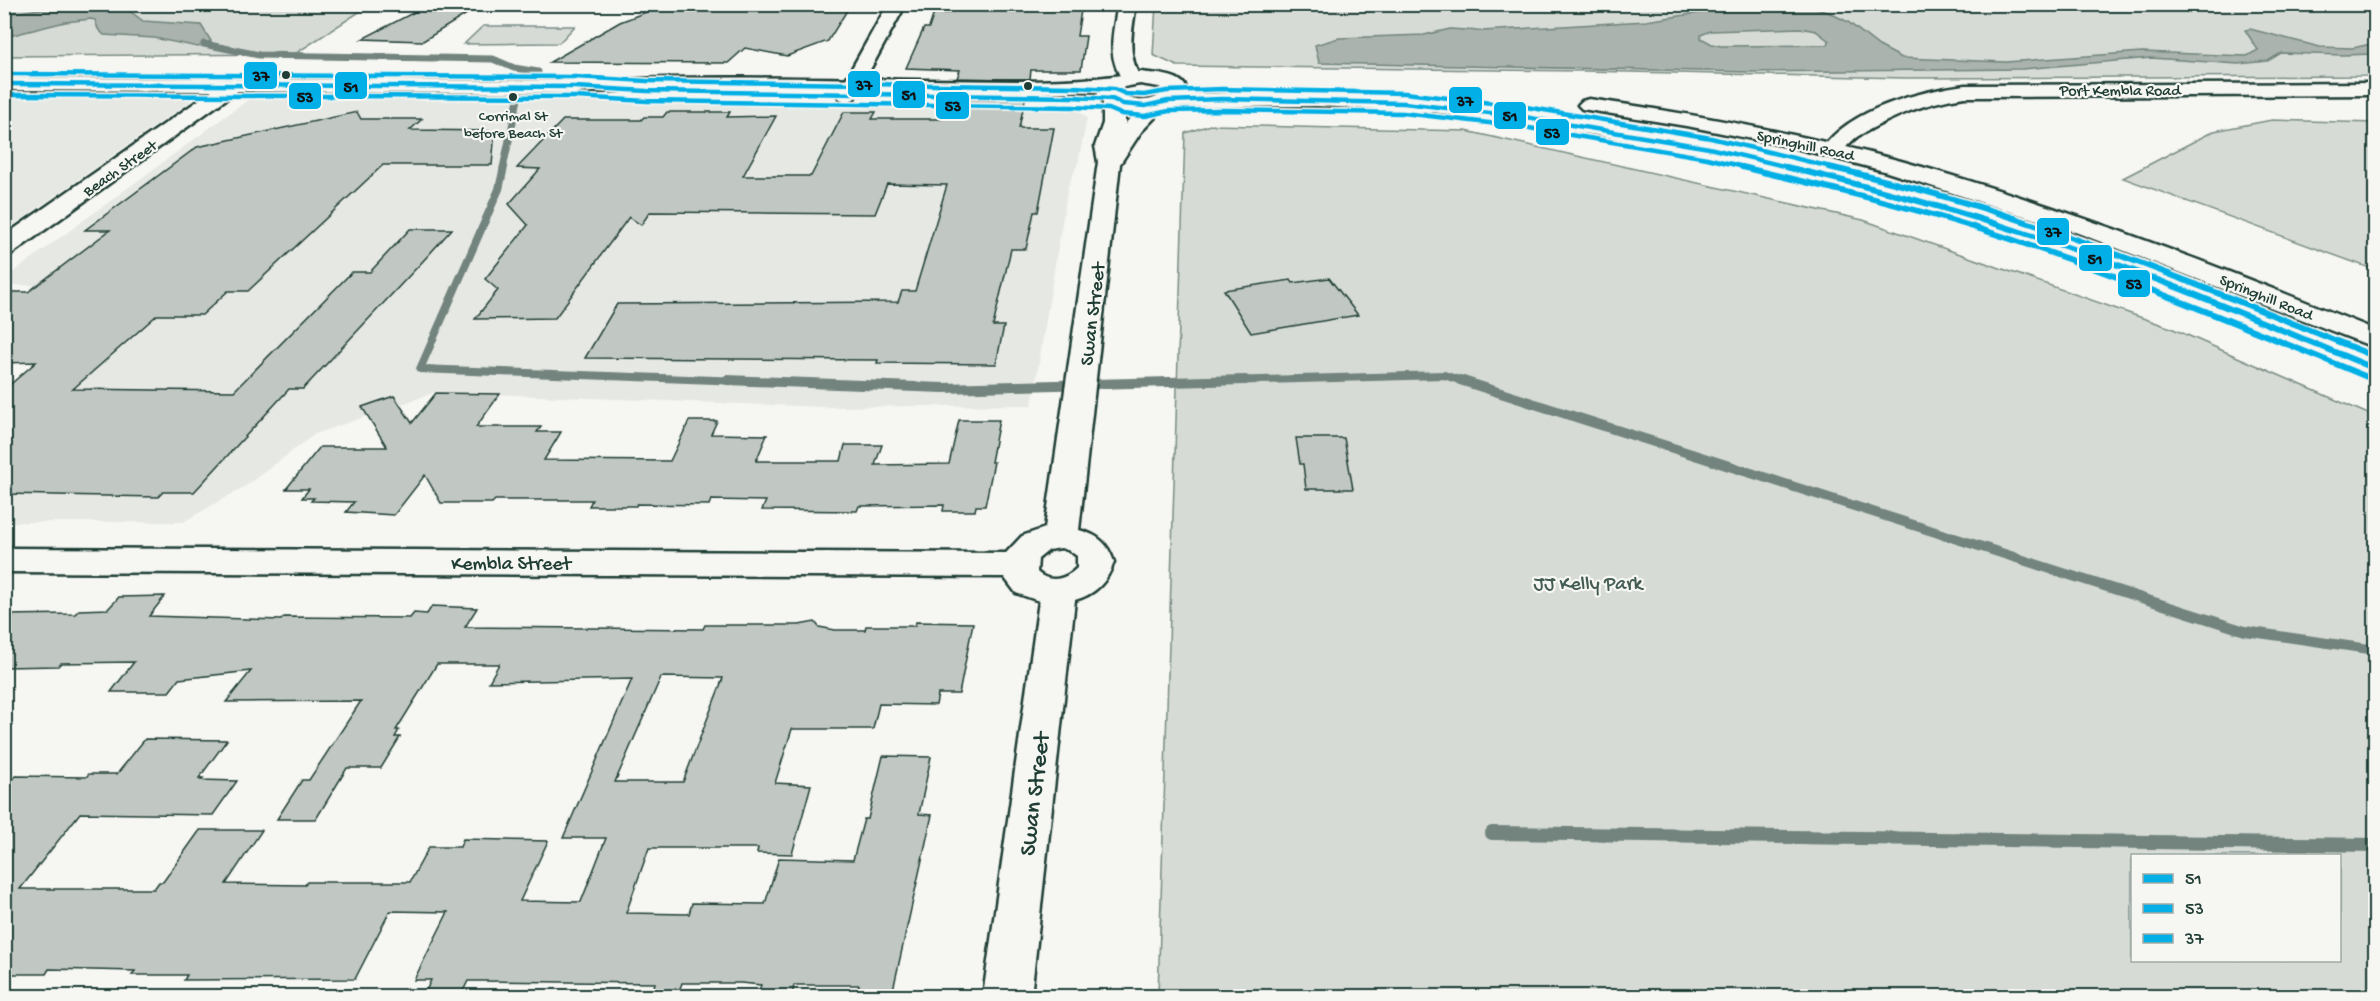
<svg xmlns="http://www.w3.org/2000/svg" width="2380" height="1001" font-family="'Gochi Hand',sans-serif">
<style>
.built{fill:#e6e8e4}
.green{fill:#d6dbd6;stroke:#7a8c85;stroke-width:1.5;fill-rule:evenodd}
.water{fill:#aab3ae;stroke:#72847d;stroke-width:1.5;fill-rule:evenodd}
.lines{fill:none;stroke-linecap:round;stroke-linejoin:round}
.stream-far3{stroke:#72847d;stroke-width:7}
.stream-far2{stroke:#72847d;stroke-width:8}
.stream-far1{stroke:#72847d;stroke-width:10}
.stream{stroke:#72847d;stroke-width:14}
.building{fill:#c1c8c3;stroke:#1f3d34;stroke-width:1.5;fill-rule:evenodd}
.minor-casing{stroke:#1f3d34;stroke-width:5}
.major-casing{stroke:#1f3d34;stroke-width:5}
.minor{fill:#f6f6f2;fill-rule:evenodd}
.major{fill:#f6f6f2;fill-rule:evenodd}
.bus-1-far1-casing{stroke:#f6f6f2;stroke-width:8}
.bus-1-casing{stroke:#f6f6f2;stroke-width:10}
.bus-2-far1-casing{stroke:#f6f6f2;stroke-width:8}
.bus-2-casing{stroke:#f6f6f2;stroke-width:10}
.bus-3-far1-casing{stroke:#f6f6f2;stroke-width:8}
.bus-3-casing{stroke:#f6f6f2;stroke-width:10}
.bus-1-far1{stroke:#02afe6;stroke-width:4.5}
.bus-1{stroke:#02afe6;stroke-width:6}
.bus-2-far1{stroke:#02afe6;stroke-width:4.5}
.bus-2{stroke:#02afe6;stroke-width:6}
.bus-3-far1{stroke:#02afe6;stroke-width:4.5}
.bus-3{stroke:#02afe6;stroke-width:6}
.bus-dot{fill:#1f3d34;stroke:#f6f6f2;stroke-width:2}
.labels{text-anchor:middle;stroke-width:4.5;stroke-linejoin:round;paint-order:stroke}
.far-bus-label{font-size:15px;fill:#1f3d34;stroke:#f6f6f2}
.far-street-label{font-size:16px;fill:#1f3d34;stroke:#f6f6f2}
.street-label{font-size:20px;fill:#1f3d34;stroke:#f6f6f2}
.park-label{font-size:20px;fill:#445d54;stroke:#f6f6f2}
.near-street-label{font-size:24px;fill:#1f3d34;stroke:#f6f6f2}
.line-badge{stroke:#f6f6f2;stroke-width:2}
.pale-badge-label{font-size:16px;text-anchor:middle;font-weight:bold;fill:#111}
</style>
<rect width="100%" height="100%" fill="#f6f6f2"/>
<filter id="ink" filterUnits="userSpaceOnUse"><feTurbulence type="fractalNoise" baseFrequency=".0167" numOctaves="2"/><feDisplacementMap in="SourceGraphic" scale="12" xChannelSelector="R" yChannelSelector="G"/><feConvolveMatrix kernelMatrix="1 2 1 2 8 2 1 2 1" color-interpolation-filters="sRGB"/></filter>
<g filter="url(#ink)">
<!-- built -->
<g class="built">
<path d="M 5,95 L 187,96 L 191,101 L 5,231 Z"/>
<path d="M 249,99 L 739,102 L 1059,106 L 1076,109 L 1087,118 L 1078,163 L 1068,186 L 1032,405 L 825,407 L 436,392 L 315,434 L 247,485 L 183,522 L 5,522 L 5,438 L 156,285 L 5,285 L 4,279 Z"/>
</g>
<!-- green -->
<g class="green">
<path d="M 1156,4 L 2376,5 L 2375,76 L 1906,78 L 1583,71 L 1177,66 L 1153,55 Z"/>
<path d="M 4,5 L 370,5 L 295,54 L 5,56 Z"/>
<path d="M 483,26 L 575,26 L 559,43 L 464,44 Z"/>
<path d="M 2272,120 L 2375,123 L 2375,270 L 2123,178 L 2214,131 Z"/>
<path d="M 1210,125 L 1466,131 L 1863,220 L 2171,328 L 2375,417 L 2375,996 L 1158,996 L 1185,133 ZM 2132,856 L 2340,856 L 2340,960 L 2132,960 Z"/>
</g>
<!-- water -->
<g class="water">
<path d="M 128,5 L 126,8 L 143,21 L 201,25 L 211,41 L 198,47 L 154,38 L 104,35 L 98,29 L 95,20 L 91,19 L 65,22 L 5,37 L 5,14 L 69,5 Z"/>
<path d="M 1805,5 L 1830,13 L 1848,22 L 1879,46 L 1902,58 L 2006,62 L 2142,52 L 2247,56 L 2258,50 L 2245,30 L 2250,29 L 2320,47 L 2353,48 L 2375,43 L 2375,54 L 2342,55 L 2281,53 L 2268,61 L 2238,64 L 2151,58 L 2022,69 L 1751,72 L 1319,63 L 1315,45 L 1339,38 L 1424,35 L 1450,29 L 1482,31 L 1646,21 L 1732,8 ZM 1800,28 L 1816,31 L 1829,41 L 1828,45 L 1721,46 L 1712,44 L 1701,38 L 1701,35 L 1710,31 Z"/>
</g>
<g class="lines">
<!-- stream-far3 -->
<g class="stream-far3">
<path d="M 204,44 L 259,55 L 493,59 L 514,68 L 538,72 L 538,76"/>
<path d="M 503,168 L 518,99"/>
</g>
<!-- stream-far2 -->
<g class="stream-far2">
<path d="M 504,167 L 499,189 L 420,369 L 768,382"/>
<path d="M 1187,382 L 1444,375 L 1465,382"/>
</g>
<!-- stream-far1 -->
<g class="stream-far1">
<path d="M 727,380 L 943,388 L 1245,380"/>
<path d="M 1460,380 L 2245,631 L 2376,650"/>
</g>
<!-- stream -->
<path class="stream" d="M 1492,833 L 2376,845"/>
</g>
<!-- building -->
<g class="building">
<path d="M 430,4 L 483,4 L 423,41 L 362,39 Z"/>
<path d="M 667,4 L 851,4 L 828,41 L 787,56 L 745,48 L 728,63 L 550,62 L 620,22 Z"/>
<path d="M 987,4 L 1082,4 L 1077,36 L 1086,36 L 1081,70 L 1031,70 L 1030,79 L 1007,79 L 957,78 L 960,70 L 906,68 L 924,28 L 929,28 L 934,13 L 950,13 L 951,9 L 985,9 Z"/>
<path d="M 951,94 L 1026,95 L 1019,128 L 1054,128 L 1038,212 L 1034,212 L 1026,249 L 1011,249 L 993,326 L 1004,326 L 996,364 L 877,363 L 878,360 L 585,358 L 617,304 L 898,302 L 902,291 L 915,291 L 947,185 L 887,184 L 875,214 L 650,212 L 641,225 L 629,217 L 555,318 L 475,319 L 498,290 L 485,279 L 528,225 L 509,204 L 540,169 L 517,168 L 563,120 L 641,120 L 644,117 L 663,117 L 667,112 L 730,112 L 727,117 L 776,116 L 743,176 L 811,176 L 844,112 L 876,112 L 872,119 L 942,119 Z"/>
<path d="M 357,112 L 361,119 L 422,119 L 410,130 L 495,131 L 492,165 L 383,165 L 248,291 L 228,291 L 202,315 L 157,315 L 73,389 L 234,391 L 352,272 L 370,272 L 410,229 L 452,229 L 423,261 L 303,389 L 289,389 L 194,492 L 163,492 L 158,497 L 4,494 L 4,390 L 36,362 L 4,363 L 4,292 L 28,292 L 110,230 L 85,230 L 197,147 Z"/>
<path d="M 1329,278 L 1358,315 L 1251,333 L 1224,290 L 1291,280 L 1293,283 Z"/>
<path d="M 436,393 L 500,394 L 476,427 L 541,427 L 537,432 L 561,432 L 544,460 L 670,461 L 689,421 L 717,421 L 711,434 L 767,435 L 756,461 L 841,461 L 845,445 L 882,445 L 875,465 L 949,464 L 959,420 L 999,420 L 991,462 L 994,462 L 985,506 L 976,506 L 975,511 L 943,511 L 944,505 L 859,506 L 857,511 L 762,510 L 766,501 L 711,500 L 709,505 L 637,504 L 636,506 L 589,506 L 592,500 L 495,500 L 492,503 L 441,503 L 425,475 L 394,515 L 346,512 L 354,502 L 311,501 L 314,498 L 302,498 L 309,489 L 286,489 L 320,447 L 387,447 L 362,407 L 394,396 L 412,423 Z"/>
<path d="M 1296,438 L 1344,438 L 1353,489 L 1306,489 L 1303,464 L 1300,464 Z"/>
<path d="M 165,596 L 149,616 L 281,620 L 284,617 L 410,618 L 414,613 L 427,614 L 432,606 L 477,608 L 465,627 L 703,629 L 705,625 L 799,625 L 815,622 L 819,627 L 835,630 L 865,630 L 866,626 L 915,626 L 916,622 L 973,623 L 959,694 L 938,694 L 936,705 L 879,704 L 873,729 L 792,729 L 775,783 L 811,785 L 792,854 L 757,853 L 758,848 L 649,848 L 626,913 L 689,914 L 692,903 L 765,904 L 779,858 L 853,860 L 864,819 L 868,819 L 883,756 L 931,757 L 919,814 L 932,815 L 893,990 L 858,989 L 859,985 L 794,985 L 792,996 L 757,996 L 761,985 L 741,983 L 682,983 L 678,994 L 652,994 L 655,983 L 485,981 L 468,981 L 462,993 L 425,993 L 431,980 L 414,980 L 448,912 L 390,911 L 355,979 L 184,980 L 187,975 L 132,975 L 135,971 L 49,969 L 46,974 L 4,974 L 4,789 L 16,776 L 86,777 L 89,774 L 117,774 L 145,739 L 227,740 L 199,778 L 203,778 L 201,780 L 237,781 L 213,815 L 80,813 L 20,889 L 154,889 L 159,882 L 163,882 L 200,830 L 262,830 L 226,884 L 305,885 L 307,882 L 410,882 L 429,847 L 460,847 L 463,839 L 548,841 L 520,901 L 581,902 L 606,838 L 563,838 L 632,679 L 489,682 L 499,664 L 437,664 L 396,730 L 399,730 L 395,737 L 400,737 L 381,768 L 347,768 L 316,819 L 277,819 L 302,780 L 309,780 L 361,701 L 226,702 L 251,671 L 179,679 L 169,692 L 111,692 L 134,662 L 61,663 L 58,666 L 4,667 L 4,615 L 75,614 L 79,610 L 108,609 L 119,597 ZM 661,677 L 723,678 L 683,782 L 615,782 Z"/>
</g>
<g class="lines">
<defs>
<g id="minor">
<path d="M 888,4 L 906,4 L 854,99 L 847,101 L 840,99 L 837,95 Z"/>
<path d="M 1118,4 L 1136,4 C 1132,31 1126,54 1141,78 L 1138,82 L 1124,82 C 1106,56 1113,33 1118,4 Z"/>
<path d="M 233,79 L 240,81 L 243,85 L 240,89 L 13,253 L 4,256 L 4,236 L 226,81 Z"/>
<path d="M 2376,83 L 2376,95 L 1965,97 C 1926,102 1894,116 1860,135 C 1846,143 1844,157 1826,153 L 1823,148 C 1850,109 1920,91 1965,85 Z"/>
<path d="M 1114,95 L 1121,97 L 1125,101 L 1125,124 C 1136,113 1146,96 1163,101 L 1167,105 L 1141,132 L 1120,164 L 1079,530 C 1098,535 1108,543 1114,562 C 1107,582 1096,594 1075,600 L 1031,996 L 983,996 L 1039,601 L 1016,593 L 1004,577 L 4,572 L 4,548 L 1006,553 L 1022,536 L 1045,528 L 1098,162 L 1095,146 L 1103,123 L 1103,101 L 1107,97 ZM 1061,548 L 1070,551 L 1077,556 L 1077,568 C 1066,579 1050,584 1037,572 L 1038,559 L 1049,550 Z"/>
</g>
<g id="major">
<path d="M 1140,72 C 1154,74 1190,74 1186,94 C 1260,92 1334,91 1408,97 C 1603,113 1802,156 1988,213 C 2120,254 2248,306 2376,358 L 2376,378 L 2152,288 L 2022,240 L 1922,209 L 1778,171 L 1597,135 L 1433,112 L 1317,106 L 1171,107 C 1148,114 1113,118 1098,95 L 1098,91 L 1040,93 L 655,89 L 575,93 L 4,90 L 4,78 L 575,81 C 692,75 809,78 926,80 C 998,80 1070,85 1140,72 ZM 1140,84 L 1159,87 L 1166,91 C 1153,103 1133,103 1119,93 L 1124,87 Z"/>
<path d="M 1589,99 C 1694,114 1798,133 1901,161 C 2063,206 2220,267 2376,330 L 2376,348 L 2078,233 L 1884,171 L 1792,147 L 1692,127 L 1582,109 L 1578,105 L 1582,101 Z"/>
</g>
</defs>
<!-- minor casing -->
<use href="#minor" class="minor-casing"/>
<!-- major casing -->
<use href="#major" class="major-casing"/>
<!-- minor -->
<use href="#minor" class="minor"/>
<!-- major -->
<use href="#major" class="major"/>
<defs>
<path id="bus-1-far1" d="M 4,84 L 575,87 L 647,91 L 1073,97 L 1112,99 L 1123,104 L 1145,106 L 1168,101 L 1222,99 L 1404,103 L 1524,117 L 1709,148 L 1792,168"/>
<path id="bus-1" d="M 1786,167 C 1867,186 1948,208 2027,234 C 2146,271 2261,322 2376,369"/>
<path id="bus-2-far1" d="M 4,95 L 575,97 L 647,101 L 1073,107 L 1109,109 L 1121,114 L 1145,116 L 1169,111 L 1222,110 L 1403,113 L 1523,127 L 1707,158 L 1748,168"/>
<path id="bus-2" d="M 1742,167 C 1838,190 1935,212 2028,245 C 2144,285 2258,332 2372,379"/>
<path id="bus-3-far1" d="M 4,74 L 575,77 L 647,81 L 1074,87 L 1114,89 L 1126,94 L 1144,95 L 1167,91 L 1222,89 L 1405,93 L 1526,107 L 1711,138 L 1835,168"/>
<path id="bus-3" d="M 1829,167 C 1898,183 1968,202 2035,225 C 2151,265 2263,311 2376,357"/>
</defs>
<!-- bus-1-far1 casing -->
<use href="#bus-1-far1" class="bus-1-far1-casing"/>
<!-- bus-1 casing -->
<use href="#bus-1" class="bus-1-casing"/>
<!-- bus-2-far1 casing -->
<use href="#bus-2-far1" class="bus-2-far1-casing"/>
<!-- bus-2 casing -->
<use href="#bus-2" class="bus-2-casing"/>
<!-- bus-3-far1 casing -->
<use href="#bus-3-far1" class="bus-3-far1-casing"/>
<!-- bus-3 casing -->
<use href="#bus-3" class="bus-3-casing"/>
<!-- bus-1-far1 -->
<use href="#bus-1-far1" class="bus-1-far1"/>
<!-- bus-1 -->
<use href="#bus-1" class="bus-1"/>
<!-- bus-2-far1 -->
<use href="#bus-2-far1" class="bus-2-far1"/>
<!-- bus-2 -->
<use href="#bus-2" class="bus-2"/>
<!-- bus-3-far1 -->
<use href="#bus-3-far1" class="bus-3-far1"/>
<!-- bus-3 -->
<use href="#bus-3" class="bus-3"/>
</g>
</g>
<!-- markers -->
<g class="bus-dot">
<circle cx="286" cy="75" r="5"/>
<circle cx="1028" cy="86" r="5"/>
<circle cx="513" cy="97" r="5"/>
</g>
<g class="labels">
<!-- far-bus labels -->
<g class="far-bus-label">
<text x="513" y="120">Corrimal St<tspan x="513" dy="17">before Beach St</tspan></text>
</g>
<!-- far-street labels -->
<g class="far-street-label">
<text x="2120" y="95">Port Kembla Road</text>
<text transform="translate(1806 144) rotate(12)" y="6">Springhill Road</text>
<text transform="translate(119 167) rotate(-35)" y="6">Beach Street</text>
<text transform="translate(2267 296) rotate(22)" y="6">Springhill Road</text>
</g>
<!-- street labels -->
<g class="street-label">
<text transform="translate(1091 314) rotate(-83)" y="7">Swan Street</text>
<text x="511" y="569">Kembla Street</text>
</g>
<!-- park labels -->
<g class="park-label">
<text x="1588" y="589">JJ Kelly Park</text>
</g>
<!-- near-street labels -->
<g class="near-street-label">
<text transform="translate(1033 794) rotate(-83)" y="8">Swan Street</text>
</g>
</g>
<g class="line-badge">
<rect x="243" y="61" width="35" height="29" rx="6" fill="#02afe6"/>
<rect x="847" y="70" width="34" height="28" rx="6" fill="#02afe6"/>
<rect x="334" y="71" width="34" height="29" rx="6" fill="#02afe6"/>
<rect x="892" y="80" width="34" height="29" rx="6" fill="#02afe6"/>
<rect x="288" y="82" width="34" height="28" rx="6" fill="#02afe6"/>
<rect x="1448" y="86" width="35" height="28" rx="6" fill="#02afe6"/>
<rect x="935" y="91" width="35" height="29" rx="6" fill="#02afe6"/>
<rect x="1493" y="101" width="34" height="29" rx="6" fill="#02afe6"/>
<rect x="1535" y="118" width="35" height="28" rx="6" fill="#02afe6"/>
<rect x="2036" y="217" width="34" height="29" rx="6" fill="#02afe6"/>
<rect x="2078" y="244" width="35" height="28" rx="6" fill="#02afe6"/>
<rect x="2117" y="269" width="34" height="29" rx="6" fill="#02afe6"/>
</g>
<g class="pale-badge-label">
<text x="261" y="81">37</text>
<text x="864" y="90">37</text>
<text x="351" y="92">51</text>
<text x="909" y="100">51</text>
<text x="305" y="102">53</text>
<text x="1465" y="106">37</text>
<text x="953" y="111">53</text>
<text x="1510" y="121">51</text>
<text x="1552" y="138">53</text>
<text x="2053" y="237">37</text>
<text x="2095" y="264">51</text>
<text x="2134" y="289">53</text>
</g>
<!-- margin -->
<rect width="2380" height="1001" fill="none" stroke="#f6f6f2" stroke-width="24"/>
<rect x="12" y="12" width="2356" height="977" fill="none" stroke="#1f3d34" stroke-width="2" filter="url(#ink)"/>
<!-- legend -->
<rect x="2131" y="854" width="210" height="108" fill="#f6f6f2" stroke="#a0aca6" stroke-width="1.5"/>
<rect x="2143" y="874" width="30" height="9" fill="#02afe6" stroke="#a0aca6" stroke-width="1.5"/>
<text x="2185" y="884" font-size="18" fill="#1f3d34">51</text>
<rect x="2143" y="904" width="30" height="9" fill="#02afe6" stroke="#a0aca6" stroke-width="1.5"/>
<text x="2185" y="914" font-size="18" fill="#1f3d34">53</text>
<rect x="2143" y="934" width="30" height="9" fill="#02afe6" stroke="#a0aca6" stroke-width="1.5"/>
<text x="2185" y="944" font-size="18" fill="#1f3d34">37</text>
</svg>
